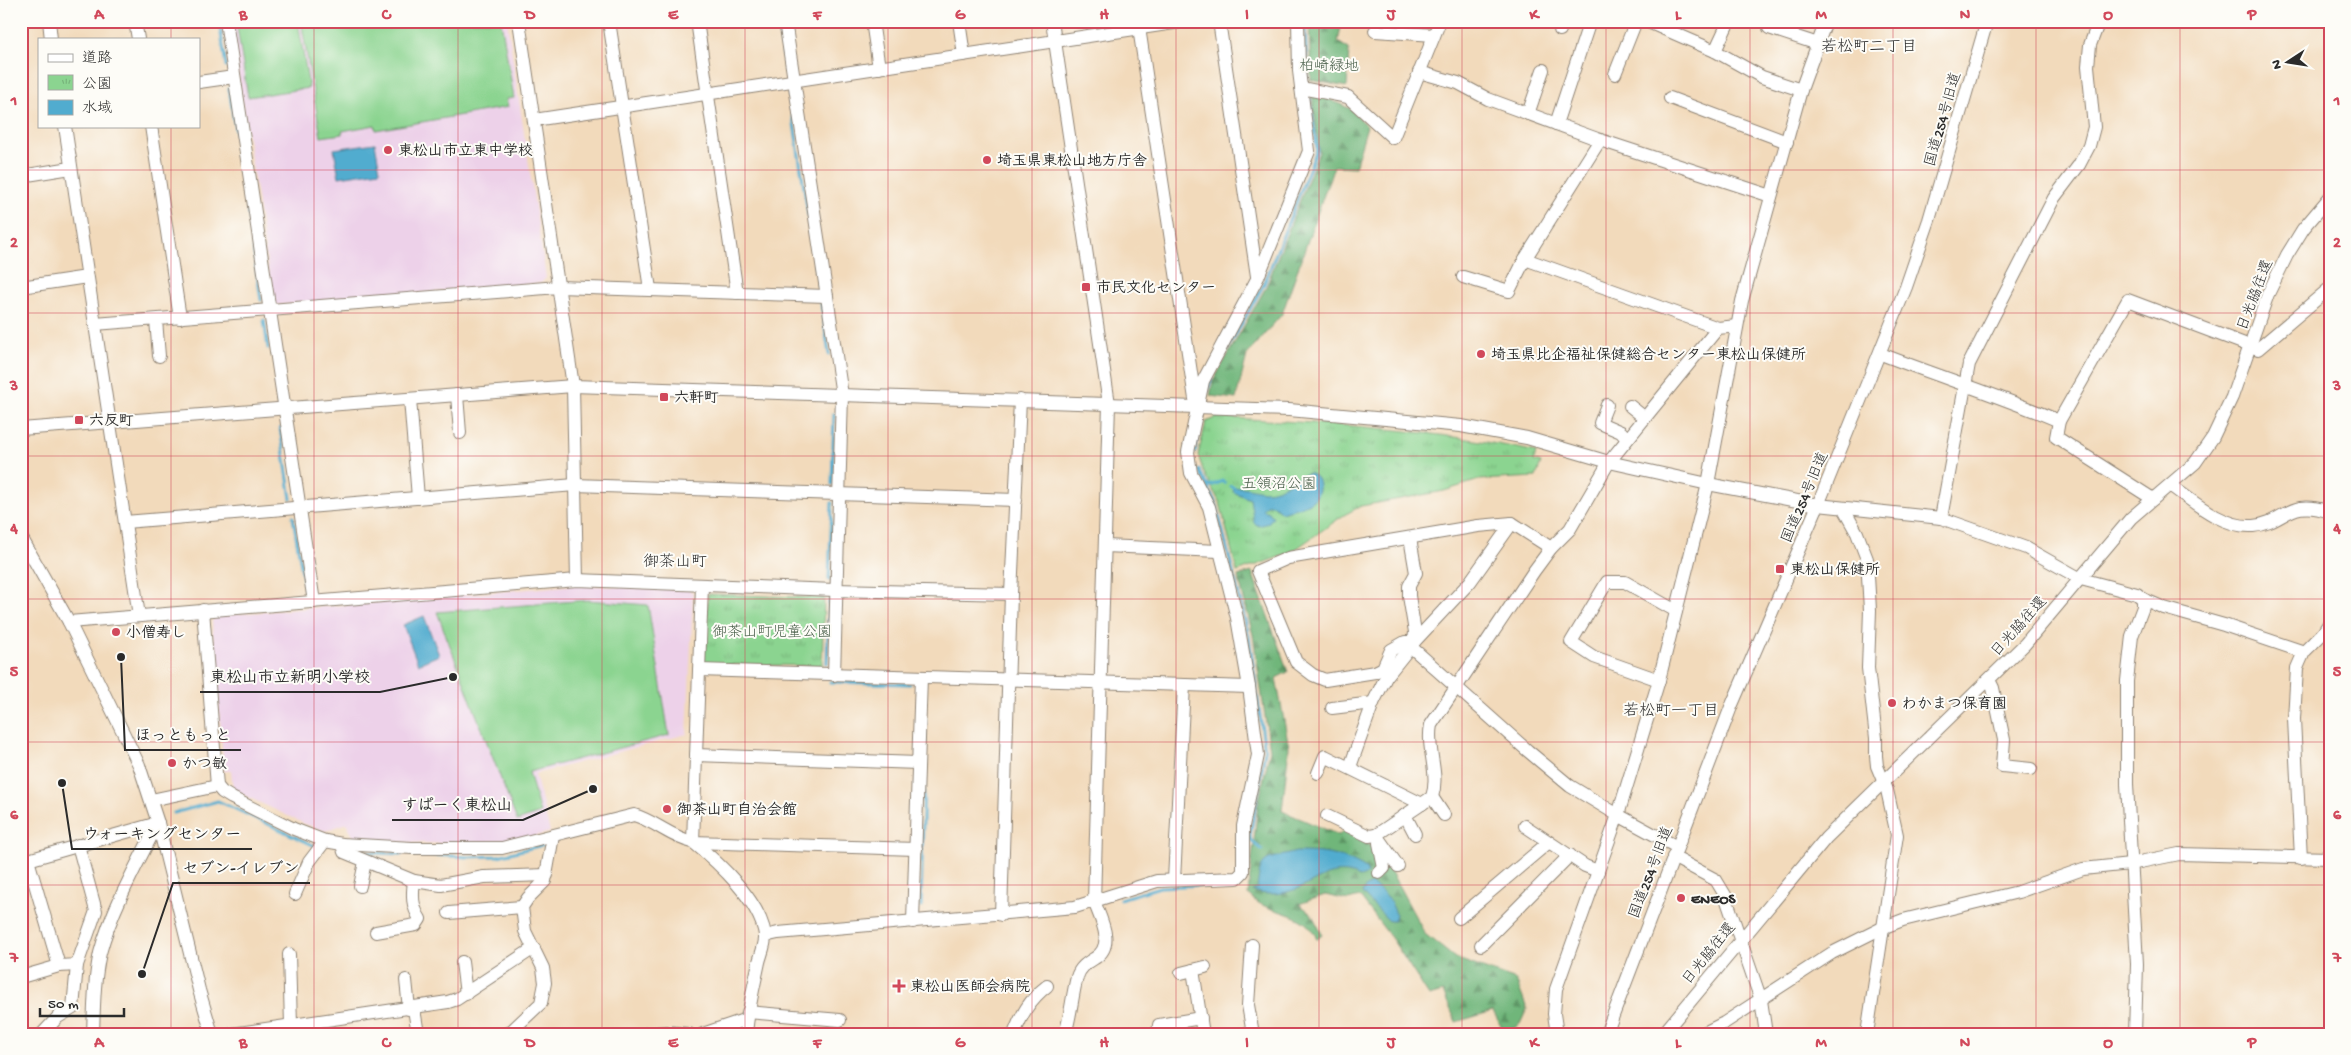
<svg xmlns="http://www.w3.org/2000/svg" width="2351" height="1055" font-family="'Gochi Hand','Klee One',sans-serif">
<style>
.built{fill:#edd1e9}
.grass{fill:#8bd490;stroke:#5b805e}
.forest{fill:url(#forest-firs);stroke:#4e7052}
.park{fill:url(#park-tufts);stroke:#5b805e}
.water{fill:#51accf;stroke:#3e6c7d}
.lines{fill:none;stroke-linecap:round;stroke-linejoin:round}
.stream{stroke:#51accf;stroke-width:3}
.minor-casing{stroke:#8e8273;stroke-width:14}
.minor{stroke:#fff;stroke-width:12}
.grid{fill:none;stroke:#d1495b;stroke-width:1;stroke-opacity:0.55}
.poi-dot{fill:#d1495b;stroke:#fdfcf7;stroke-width:2}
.labels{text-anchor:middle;stroke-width:4;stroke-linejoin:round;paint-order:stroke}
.park-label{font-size:15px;fill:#485e49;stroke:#fdfcf7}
.street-label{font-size:15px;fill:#2b2b2b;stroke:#fdfcf7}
.poi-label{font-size:15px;font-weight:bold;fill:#2b2b2b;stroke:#fdfcf7;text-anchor:start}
.neighbourhood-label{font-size:16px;fill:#2b2b2b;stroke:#fdfcf7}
.leader{fill:none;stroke:#2b2b2b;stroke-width:2}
.callout-dot{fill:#2b2b2b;stroke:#fdfcf7;stroke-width:2}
.callout-label{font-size:16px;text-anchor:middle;font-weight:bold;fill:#2b2b2b;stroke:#fdfcf7;stroke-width:4;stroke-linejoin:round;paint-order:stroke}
.neatline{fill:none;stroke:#d1495b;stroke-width:2}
.grid-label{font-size:16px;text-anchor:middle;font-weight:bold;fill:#d1495b}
</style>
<defs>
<pattern id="forest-firs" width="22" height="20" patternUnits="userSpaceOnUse" patternTransform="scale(1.25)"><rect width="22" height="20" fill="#70b67a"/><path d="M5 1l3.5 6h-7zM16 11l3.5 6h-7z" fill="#5c9464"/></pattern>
<pattern id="park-tufts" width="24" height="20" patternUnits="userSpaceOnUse" patternTransform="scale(1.25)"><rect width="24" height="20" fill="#8bd490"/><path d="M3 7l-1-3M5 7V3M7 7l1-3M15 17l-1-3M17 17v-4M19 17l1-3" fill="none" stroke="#78b67c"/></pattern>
</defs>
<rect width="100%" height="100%" fill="#fdfcf7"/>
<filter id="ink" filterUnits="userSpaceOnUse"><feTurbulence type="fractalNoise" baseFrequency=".02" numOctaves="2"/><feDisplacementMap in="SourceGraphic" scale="10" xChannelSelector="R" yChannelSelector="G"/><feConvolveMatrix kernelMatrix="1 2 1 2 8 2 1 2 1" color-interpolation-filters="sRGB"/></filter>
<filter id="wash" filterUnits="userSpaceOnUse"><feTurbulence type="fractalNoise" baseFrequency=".0096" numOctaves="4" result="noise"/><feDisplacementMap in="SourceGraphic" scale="20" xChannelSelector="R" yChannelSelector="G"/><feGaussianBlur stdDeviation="1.12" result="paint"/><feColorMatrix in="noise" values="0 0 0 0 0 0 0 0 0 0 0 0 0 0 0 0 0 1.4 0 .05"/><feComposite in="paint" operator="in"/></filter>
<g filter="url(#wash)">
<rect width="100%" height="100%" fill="#f2dabb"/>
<!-- built -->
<g class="built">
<path d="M 230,21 L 507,21 L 546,278 L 541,283 L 277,305 L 273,302 Z"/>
<path d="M 576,585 L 689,590 L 693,593 L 687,734 L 535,774 L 550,832 L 502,845 L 355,841 L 347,823 L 325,831 L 305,824 L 233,790 L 231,771 L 224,771 L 212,621 L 216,616 Z"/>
</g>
<!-- grass -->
<g class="grass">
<path d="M 236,21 L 298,21 L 309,88 L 248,97 Z"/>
<path d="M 301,21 L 501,21 L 514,98 L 506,99 L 508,107 L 376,130 L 375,125 L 342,131 L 342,134 L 321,137 Z"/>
<path d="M 588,600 L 648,605 L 669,735 L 529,772 L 540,813 L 517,821 L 437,612 Z"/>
</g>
<!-- forest -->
<g class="forest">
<path d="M 1309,21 L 1342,21 L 1338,42 L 1349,49 L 1347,87 L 1311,80 Z"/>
<path d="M 1312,92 L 1351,109 L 1367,126 L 1355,167 L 1334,166 L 1282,314 L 1247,355 L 1236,399 L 1210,396 L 1213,381 L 1266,287 L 1319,152 Z"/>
<path d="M 1252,572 L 1288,672 L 1276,678 L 1289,747 L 1282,811 L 1339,835 L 1344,831 L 1374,847 L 1391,872 L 1425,934 L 1455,958 L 1516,980 L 1527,1009 L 1520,1024 L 1505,1034 L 1493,1011 L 1456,1022 L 1443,992 L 1429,996 L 1392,939 L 1360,897 L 1348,900 L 1325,895 L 1299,904 L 1311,913 L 1322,934 L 1317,940 C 1307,908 1265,916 1248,894 L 1258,805 L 1270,750 L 1253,635 L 1238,576 Z"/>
</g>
<!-- park -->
<g class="park">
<path d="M 1217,417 C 1324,424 1432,428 1536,452 L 1534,461 L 1541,463 L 1536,477 L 1479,480 L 1444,491 L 1361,506 L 1344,515 L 1290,553 L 1237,572 L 1220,503 L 1204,473 L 1198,455 L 1206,422 Z"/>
<path d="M 708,594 L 824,598 L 822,666 L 704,664 Z"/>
</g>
<!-- water -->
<g class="water">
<path d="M 375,143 L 380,171 L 339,177 L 334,149 Z"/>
<path d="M 1309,473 C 1314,475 1318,478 1319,484 C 1322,505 1295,508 1281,512 L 1273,505 L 1266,505 L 1262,510 L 1269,512 L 1273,517 L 1268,523 L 1259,526 L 1254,523 L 1250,499 L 1233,492 L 1234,488 C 1246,484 1260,494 1273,490 C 1287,487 1296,476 1309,473 Z"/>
<path d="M 424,616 L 439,655 L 418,664 L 403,625 Z"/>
<path d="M 1296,852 C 1325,852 1342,854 1366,869 L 1368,874 L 1360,877 C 1331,863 1316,885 1290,891 C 1278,895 1264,895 1252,891 L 1257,889 C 1261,854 1264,861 1296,852 Z"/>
<path d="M 1371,884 C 1383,890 1392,902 1396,914 L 1394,921 L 1389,921 L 1362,893 L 1366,887 Z"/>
</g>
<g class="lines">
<!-- stream -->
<g class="stream">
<path d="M 219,21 L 226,66"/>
<path d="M 778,21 L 786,72"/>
<path d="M 1305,21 L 1307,78"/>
<path d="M 229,88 L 261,300"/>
<path d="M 789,91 L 819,285"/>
<path d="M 821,303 L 829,354"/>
<path d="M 264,320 L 268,348"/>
<path d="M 1220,362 L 1264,284 L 1317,149 L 1309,93"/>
<path d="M 1207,392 L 1211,379"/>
<path d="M 280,428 L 291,499"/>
<path d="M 1195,452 L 1201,423"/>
<path d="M 1199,470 L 1216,504 L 1249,637 L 1265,751 L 1250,836 L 1251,841 L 1262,850"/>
<path d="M 832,484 L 834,414"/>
<path d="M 1207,485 L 1210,486 L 1223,481 L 1225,483"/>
<path d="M 1231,486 L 1234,488"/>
<path d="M 293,517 L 305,591"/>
<path d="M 829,579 L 832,503"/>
<path d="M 827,663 L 829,601"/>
<path d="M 830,682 L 910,684"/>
<path d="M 174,813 L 218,801 L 315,846"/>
<path d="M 357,852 L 402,854"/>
<path d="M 411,854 L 469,857 L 498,856 L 543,845"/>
<path d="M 1120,899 L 1160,887 L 1204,885"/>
<path d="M 921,907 L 925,732"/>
</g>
</g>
</g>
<g filter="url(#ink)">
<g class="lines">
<defs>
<g id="minor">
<path d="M 49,21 L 51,39"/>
<path d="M 135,21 L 138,39"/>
<path d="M 226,21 L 314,602"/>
<path d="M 519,21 L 573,386 L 577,580"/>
<path d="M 609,21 L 650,289"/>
<path d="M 697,21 L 737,293"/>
<path d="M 785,21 L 842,395 L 834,675"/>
<path d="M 872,21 L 879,68"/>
<path d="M 959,21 L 964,55"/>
<path d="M 1052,21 L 1109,404 L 1094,901 C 1100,918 1116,945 1095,958 C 1087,963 1080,967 1077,977 C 1072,996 1071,1015 1065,1034"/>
<path d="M 1138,21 L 1195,399"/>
<path d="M 1219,21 L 1257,276"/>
<path d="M 1646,21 L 1715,51 L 1762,77 L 1801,90"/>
<path d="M 1769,28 L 1818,44"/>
<path d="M 1560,30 L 1563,21"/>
<path d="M 1375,31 L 1434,35"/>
<path d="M 1715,51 L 1729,21"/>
<path d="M 1419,72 L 1458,83 L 1488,99 L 1600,140 L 1771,196"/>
<path d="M 1615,74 L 1636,21"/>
<path d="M 199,82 L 234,77"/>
<path d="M 1301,88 L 1348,97 L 1393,138 L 1440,21"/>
<path d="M 1670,98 L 1787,142"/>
<path d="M 1528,114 L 1543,70"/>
<path d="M 534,120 L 1187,21"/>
<path d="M 1556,124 L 1590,21"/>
<path d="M 65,126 L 139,616"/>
<path d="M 151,126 L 180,318"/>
<path d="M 21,176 L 71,168"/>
<path d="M 1525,259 L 1718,328"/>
<path d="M 1463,277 L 1509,291 L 1525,259 L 1600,140"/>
<path d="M 21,287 L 87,277"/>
<path d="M 156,320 L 159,356"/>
<path d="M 95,324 L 558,287 L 827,296"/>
<path d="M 1881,354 C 1940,377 2001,396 2059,421"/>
<path d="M 457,395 L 460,433"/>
<path d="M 410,399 L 418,498"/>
<path d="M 1607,405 L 1600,423 L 1621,432 L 1627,439"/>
<path d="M 1630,406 L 1645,418"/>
<path d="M 21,429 L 573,386 L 1289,410 L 1461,426 L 1527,438 L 1609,462 L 1708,484 L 1818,505 L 1941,518 L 2026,548 L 2081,579 L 2137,594 L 2143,599 L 2143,607 L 2132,636 L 2127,681 L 2127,784 L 2137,964 L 2135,1034"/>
<path d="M 2171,486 C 2194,502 2223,528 2253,526 C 2286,523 2288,497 2330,512"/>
<path d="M 2153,499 L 2056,437 L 2059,421 L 2128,300 L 2258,349 L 2330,288"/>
<path d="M 1843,508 L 1857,533 L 1867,559 L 1870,610 L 1868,668 L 1876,738 L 1876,756 L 1877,766 L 1887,790 L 1897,835 L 1867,1034"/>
<path d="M 1941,518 L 1969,364 L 2054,198 L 2079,165 L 2089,146 L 2094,127 L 2088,66 L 2090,45 L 2099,21"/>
<path d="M 125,522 L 575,485 L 1016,500"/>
<path d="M 21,537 L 69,622 L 139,765 L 158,823 L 199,990 L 212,1034"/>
<path d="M 1410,538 L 1416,573 L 1409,586 L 1409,596 L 1415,632 L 1414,642 L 1405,642 L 1391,650 L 1383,668 L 1375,672 L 1325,680 L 1313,675 L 1296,662 L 1258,571 L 1288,558 L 1478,526 L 1512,523 L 1551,548"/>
<path d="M 1105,546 L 1219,551"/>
<path d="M 2143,599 L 2164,608 L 2224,625 L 2304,652"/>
<path d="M 203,610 L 217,786 L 222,792 L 232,798 L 294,829 L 325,841 L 342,844 L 412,848 L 502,848 L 634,815 C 655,821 672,838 693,842 L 916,849"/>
<path d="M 69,622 L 577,580 L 835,590 L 1011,594"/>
<path d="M 1410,646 L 1528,751 L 1570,786 L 1618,815 L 1677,847"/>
<path d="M 699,670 L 1249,687"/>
<path d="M 1659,680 L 1594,657 L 1571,642 L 1607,582 L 1625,582 L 1676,611"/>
<path d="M 1989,680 L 1993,688 L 2004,740 L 2002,766 L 2031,769"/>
<path d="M 1332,708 L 1373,703"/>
<path d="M 696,755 L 918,763"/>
<path d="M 1350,767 L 1373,703 L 1386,677 L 1414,642 L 1470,582 L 1512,523"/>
<path d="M 1318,773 L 1325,756 L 1422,804"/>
<path d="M 1432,797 L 1444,815"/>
<path d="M 151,800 L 217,786"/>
<path d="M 1405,815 L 1415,834"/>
<path d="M 1327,816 L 1369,836 L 1376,835 L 1432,797 C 1440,773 1426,749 1431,725 L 1534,571 L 1551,548 L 1570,529 L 1609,462 L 1718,328 L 1737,326"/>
<path d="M 1525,826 L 1585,866 L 1598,871"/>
<path d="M 1376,835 L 1398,866"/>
<path d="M 693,842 L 702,585"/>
<path d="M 693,842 C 719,863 760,901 765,935 C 766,943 761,954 759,962 C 754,986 748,1009 746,1034"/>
<path d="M 1379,843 L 1384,868 L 1379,873"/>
<path d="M 342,844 L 344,852 L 414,881 L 441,885 L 484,877 L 547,875"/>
<path d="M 1673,857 L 1716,880 L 1725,895 L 1761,1000 L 1766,1034"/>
<path d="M 2301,858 L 2294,719 L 2297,668 L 2304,652 L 2323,633 L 2330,622"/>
<path d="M 28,860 L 59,966"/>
<path d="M 21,862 L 158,823"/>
<path d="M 1174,880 L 1184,685"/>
<path d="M 360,886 L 365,862"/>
<path d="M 295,894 L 309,862 L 325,841"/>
<path d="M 449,913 L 522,907"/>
<path d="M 1001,915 L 1011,594 L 1020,400"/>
<path d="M 1459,918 L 1549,842"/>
<path d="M 913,922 L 921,677"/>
<path d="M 376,932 L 416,925 L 420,919 C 412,906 412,896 414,881"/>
<path d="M 765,936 L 778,933 L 1075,907 L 1157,881 L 1237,878 L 1243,872 L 1243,826 L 1258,755 L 1249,687 L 1237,618 L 1209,507 L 1191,473 L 1188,452 L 1203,381 L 1258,277 L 1309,151 L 1299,71 L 1298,21"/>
<path d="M 1252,945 L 1248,1005 L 1253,1034"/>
<path d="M 1481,945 L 1570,855"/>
<path d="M 289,954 L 291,1025"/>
<path d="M 462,962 L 466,994"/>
<path d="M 1193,970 L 1203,1034"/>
<path d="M 1181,973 L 1205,967"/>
<path d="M 21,977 L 59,966 L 77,965 L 96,911 L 78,845"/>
<path d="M 406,980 L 409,1009"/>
<path d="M 414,1009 L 418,1034"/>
<path d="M 748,1012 L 840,1020"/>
<path d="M 42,1034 L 58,1017 L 73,1008 L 77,965"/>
<path d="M 93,1034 C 94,1007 94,980 100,953 C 111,911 138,862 158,823"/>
<path d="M 232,1034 L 448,1002 L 457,999 L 534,948"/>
<path d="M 508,1034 L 541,1003 L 545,983 L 543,968 L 525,931 L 522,907 L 528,898 L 545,881 L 553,836"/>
<path d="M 644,1034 L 667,1032 L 689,1034"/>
<path d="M 703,1034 L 747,1019"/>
<path d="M 1014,1034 C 1022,1014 1029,1000 1047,986"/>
<path d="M 1158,1034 L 1159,1025 L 1201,1018"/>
<path d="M 1557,1034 L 1554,1014 L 1556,989 L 1618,815 L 1659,680 L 1708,484 L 1742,301 L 1801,90 L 1826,21"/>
<path d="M 1606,1034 L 1731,707 L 1818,505 L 1906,287 L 1929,220 L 1987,21"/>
<path d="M 1663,1034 L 1826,838 L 2025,644 L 2131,518 L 2195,463 L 2213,437 L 2232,397 L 2268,294 L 2287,255 L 2303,229 L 2330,197"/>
<path d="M 1702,1034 L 1724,1023 L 1832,953 L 1882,928 L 1903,920 L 2018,892 L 2083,869 L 2130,864 L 2179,854 L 2330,858"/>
</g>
</defs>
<!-- minor casing -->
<use href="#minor" class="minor-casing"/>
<!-- minor -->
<use href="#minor" class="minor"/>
</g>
</g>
<!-- grid -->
<path class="grid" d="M 171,21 L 171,39M 314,21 L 314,1034M 458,21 L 458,1034M 602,21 L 602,1034M 745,21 L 745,1034M 888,21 L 888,1034M 1032,21 L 1032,1034M 1176,21 L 1176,1034M 1319,21 L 1319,1034M 1462,21 L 1462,1034M 1606,21 L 1606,1034M 1750,21 L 1750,1034M 1893,21 L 1893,1034M 2036,21 L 2036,1034M 2180,21 L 2180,1034M 171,126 L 171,1034M 21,170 L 2330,170M 21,313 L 2330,313M 21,456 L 2330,456M 21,599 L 2330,599M 21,742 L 2330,742M 21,885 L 2330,885"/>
<!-- markers -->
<g class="poi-dot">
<circle cx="388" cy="150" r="5"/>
<circle cx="987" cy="160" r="5"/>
<rect x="1081" y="282" width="10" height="10" rx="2.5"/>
<circle cx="1481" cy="354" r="5"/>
<rect x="659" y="392" width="10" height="10" rx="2.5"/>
<rect x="74" y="415" width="10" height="10" rx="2.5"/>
<rect x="1775" y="564" width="10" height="10" rx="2.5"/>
<circle cx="116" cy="632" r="5"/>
<circle cx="1892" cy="703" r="5"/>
<circle cx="172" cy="763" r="5"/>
<circle cx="667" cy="809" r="5"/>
<circle cx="1681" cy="898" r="5"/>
<path d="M896.5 978.5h5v5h5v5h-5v5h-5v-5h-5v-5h5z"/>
</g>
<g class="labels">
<!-- park labels -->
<g class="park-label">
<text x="1329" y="70">柏崎緑地</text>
<text x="1279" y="488">五領沼公園</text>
<text x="772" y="636">御茶山町児童公園</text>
</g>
<!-- street labels -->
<g class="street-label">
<text transform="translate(1942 119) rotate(-74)" y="5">国道254号旧道</text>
<text transform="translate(2254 295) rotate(-69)" y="5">日光脇往還</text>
<text transform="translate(1804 497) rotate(-67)" y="5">国道254号旧道</text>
<text transform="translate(2018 626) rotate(-48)" y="5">日光脇往還</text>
<text transform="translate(1650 872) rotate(-69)" y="5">国道254号旧道</text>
<text transform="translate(1708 953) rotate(-51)" y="5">日光脇往還</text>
</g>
<!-- poi labels -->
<g class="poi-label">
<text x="398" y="155">東松山市立東中学校</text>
<text x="997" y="165">埼玉県東松山地方庁舎</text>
<text x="1096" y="292">市民文化センター</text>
<text x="1491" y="359">埼玉県比企福祉保健総合センター東松山保健所</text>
<text x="674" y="402">六軒町</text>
<text x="89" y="425">六反町</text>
<text x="1790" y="574">東松山保健所</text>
<text x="126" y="637">小僧寿し</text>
<text x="1902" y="708">わかまつ保育園</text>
<text x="182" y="768">かつ敏</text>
<text x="677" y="814">御茶山町自治会館</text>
<text x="1691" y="903">ENEOS</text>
<text x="910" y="991">東松山医師会病院</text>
</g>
<!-- neighbourhood labels -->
<g class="neighbourhood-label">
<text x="1869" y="51">若松町二丁目</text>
<text x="675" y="566">御茶山町</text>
<text x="1671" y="715">若松町一丁目</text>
</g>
</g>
<!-- callouts -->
<path class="leader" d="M453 677L380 692H200M121 657L125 750H241M593 789L523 820H392M62 783L72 849H252M142 974L173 883H310"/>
<g class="callout-dot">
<circle cx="453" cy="677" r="5"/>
<circle cx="121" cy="657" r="5"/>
<circle cx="593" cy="789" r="5"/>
<circle cx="62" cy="783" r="5"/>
<circle cx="142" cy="974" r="5"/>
</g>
<g class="callout-label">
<text x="290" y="682">東松山市立新明小学校</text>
<text x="183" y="740">ほっともっと</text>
<text x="457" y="810">すぱーく東松山</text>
<text x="162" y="839">ウォーキングセンター</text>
<text x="241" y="873">セブン-イレブン</text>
</g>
<!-- margin -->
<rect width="2351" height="1055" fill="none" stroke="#fdfcf7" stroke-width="55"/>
<!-- legend -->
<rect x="38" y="38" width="162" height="90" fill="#fdfcf7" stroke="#a9a8a5"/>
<rect x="48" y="54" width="25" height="8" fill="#ffffff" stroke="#a9a8a5"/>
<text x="82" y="62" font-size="15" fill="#2b2b2b">道路</text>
<rect x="48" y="75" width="25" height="15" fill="url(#park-tufts)" stroke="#a9a8a5"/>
<text x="82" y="88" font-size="15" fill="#2b2b2b">公園</text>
<rect x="48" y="100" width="25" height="15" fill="#51accf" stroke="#a9a8a5"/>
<text x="82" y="112" font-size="15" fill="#2b2b2b">水域</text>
<!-- north arrow -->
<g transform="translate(2288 62) rotate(258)" stroke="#fdfcf7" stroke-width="4" paint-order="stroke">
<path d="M0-4L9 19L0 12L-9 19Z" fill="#2b2b2b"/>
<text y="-8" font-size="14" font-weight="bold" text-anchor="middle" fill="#2b2b2b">N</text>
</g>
<!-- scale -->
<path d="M40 1008v8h84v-8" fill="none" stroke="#2b2b2b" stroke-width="2.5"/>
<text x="48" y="1008" font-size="15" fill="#2b2b2b" stroke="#fdfcf7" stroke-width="4" paint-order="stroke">50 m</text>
<rect x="28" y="28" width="2296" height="1000" class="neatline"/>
<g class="grid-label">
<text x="99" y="19">A</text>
<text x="243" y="19">B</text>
<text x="386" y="19">C</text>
<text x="530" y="19">D</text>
<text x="673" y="19">E</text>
<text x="817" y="19">F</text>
<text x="960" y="19">G</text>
<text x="1104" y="19">H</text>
<text x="1247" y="19">I</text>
<text x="1391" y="19">J</text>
<text x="1534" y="19">K</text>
<text x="1678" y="19">L</text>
<text x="1821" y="19">M</text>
<text x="1965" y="19">N</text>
<text x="2108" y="19">O</text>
<text x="2252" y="19">P</text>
<text x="14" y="105">1</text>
<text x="2337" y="105">1</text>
<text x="14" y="247">2</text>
<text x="2337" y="247">2</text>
<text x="14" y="390">3</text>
<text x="2337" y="390">3</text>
<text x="14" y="533">4</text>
<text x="2337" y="533">4</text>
<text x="14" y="676">5</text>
<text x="2337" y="676">5</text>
<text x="14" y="819">6</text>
<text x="2337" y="819">6</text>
<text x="14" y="962">7</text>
<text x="2337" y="962">7</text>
<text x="99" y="1047">A</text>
<text x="243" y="1047">B</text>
<text x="386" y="1047">C</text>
<text x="530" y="1047">D</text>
<text x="673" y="1047">E</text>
<text x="817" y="1047">F</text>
<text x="960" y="1047">G</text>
<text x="1104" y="1047">H</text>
<text x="1247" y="1047">I</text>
<text x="1391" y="1047">J</text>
<text x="1534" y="1047">K</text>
<text x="1678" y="1047">L</text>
<text x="1821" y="1047">M</text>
<text x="1965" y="1047">N</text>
<text x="2108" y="1047">O</text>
<text x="2252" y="1047">P</text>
</g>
</svg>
